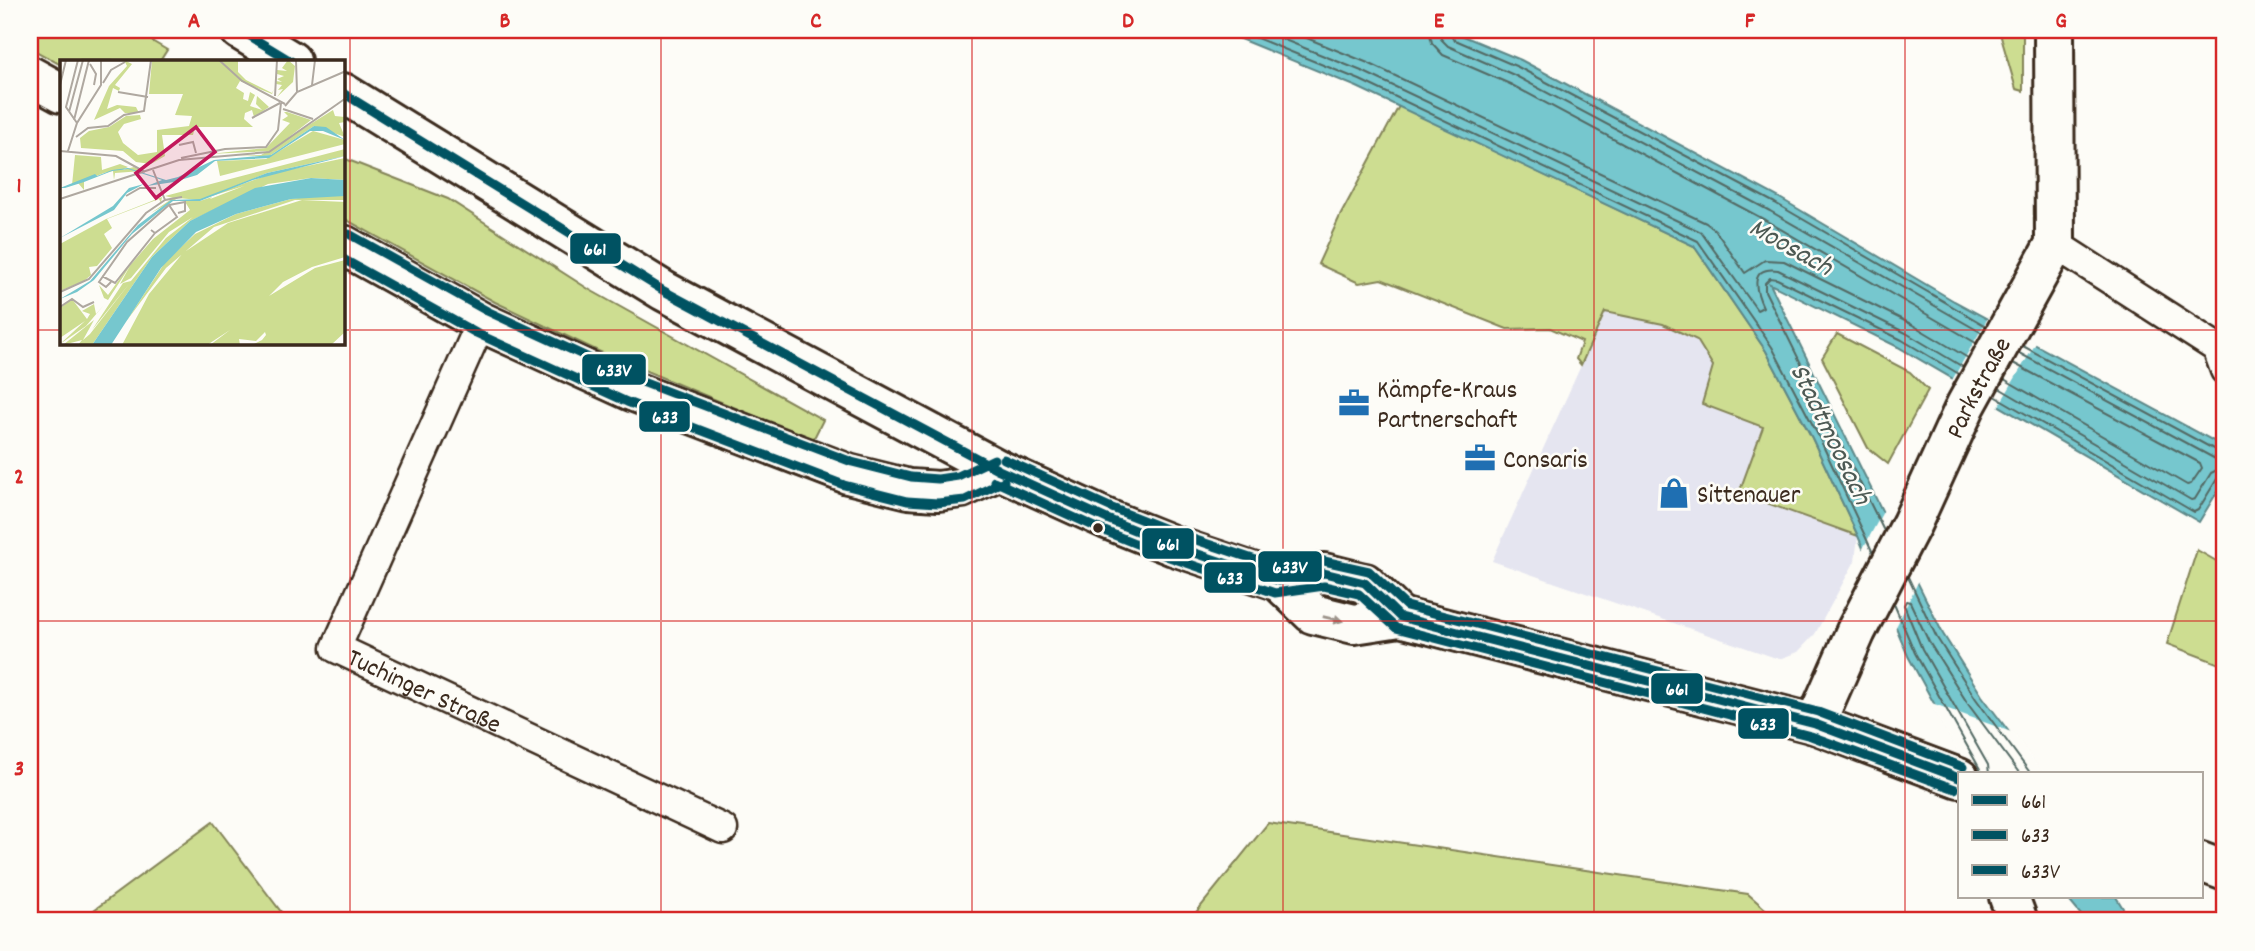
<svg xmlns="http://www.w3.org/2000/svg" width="2255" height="951" font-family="Dekko,sans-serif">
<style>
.built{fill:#e5e5f0}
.green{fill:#cddd91;stroke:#848458;stroke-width:2}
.water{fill:#76c7ce;stroke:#5e8888;stroke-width:2}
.pier{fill:#fdfcf7}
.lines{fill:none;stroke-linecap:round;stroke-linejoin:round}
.shore{stroke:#536964;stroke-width:2}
.service-casing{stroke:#3b2a1e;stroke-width:33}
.minor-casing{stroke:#3b2a1e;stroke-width:44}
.secondary-casing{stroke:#3b2a1e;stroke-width:44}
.service{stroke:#fdfcf7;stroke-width:28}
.minor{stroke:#fdfcf7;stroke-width:38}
.secondary{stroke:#fdfcf7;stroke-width:38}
.bus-1-casing{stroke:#fdfcf7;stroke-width:14}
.bus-2-casing{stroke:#fdfcf7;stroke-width:14}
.bus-3-casing{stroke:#fdfcf7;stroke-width:14}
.bus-1{stroke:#005262;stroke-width:9}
.bus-2{stroke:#005262;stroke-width:9}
.bus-3{stroke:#005262;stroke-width:9}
.oneway{fill:#9c938a}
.grid{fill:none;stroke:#d62828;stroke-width:2;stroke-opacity:0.55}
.bus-dot{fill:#3b2a1e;stroke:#fdfcf7;stroke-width:2.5}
.labels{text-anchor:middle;stroke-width:5;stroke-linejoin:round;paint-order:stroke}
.street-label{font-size:26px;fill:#3b2a1e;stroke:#fdfcf7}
.poi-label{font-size:26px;fill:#3b2a1e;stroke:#fdfcf7;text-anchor:start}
.water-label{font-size:28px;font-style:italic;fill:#4d5953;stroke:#fdfcf7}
.inset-road{fill:none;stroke:#afa8a0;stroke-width:2}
.view{fill:#c2185b;fill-opacity:0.15;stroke:#c2185b;stroke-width:3.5}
.inset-edge{fill:none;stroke:#3b2a1e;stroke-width:3.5}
.line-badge{stroke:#fdfcf7;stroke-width:2.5}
.badge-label{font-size:19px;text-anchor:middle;font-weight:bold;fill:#fff}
.neatline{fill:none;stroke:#d62828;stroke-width:2.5}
.grid-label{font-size:23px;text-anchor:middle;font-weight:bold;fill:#d62828}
</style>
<rect width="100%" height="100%" fill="#fdfcf7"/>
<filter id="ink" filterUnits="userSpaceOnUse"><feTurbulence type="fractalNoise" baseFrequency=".0143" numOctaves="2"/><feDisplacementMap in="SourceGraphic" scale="14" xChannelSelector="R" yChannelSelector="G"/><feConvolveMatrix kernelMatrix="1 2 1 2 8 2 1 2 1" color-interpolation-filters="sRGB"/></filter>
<g filter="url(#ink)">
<!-- built -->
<path class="built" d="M 1646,223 L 1812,438 L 1858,536 L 1855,561 L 1815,634 L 1798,652 L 1779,659 L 1492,561 Z"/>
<!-- green -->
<g class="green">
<path d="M 30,30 L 133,30 L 167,50 L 160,61 L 61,61 L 61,65 L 30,48 Z"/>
<path d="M 1999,30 L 2023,30 L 2023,91 L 2016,89 Z"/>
<path d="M 1399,106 L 1694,246 L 1766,351 L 1812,438 L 1858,536 L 1739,493 L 1763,427 L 1702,404 L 1713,366 L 1697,340 L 1663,324 L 1605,312 L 1581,365 L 1576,359 L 1582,342 L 1550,328 L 1507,329 L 1381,279 L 1359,283 L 1318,264 L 1340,216 Z"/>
<path d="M 343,158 L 448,199 L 590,290 L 823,420 L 813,440 L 598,351 L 495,302 L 343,218 Z"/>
<path d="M 1837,334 L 1910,372 L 1928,390 L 1888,464 L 1868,448 L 1822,358 Z"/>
<path d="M 2197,550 L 2225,566 L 2225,666 L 2167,644 Z"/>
<path d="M 213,822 L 288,921 L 79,921 Z"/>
<path d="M 1268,823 L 1748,894 L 1779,921 L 1189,921 Z"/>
</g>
<!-- water -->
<g class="water">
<path d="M 1218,30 L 1449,30 L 1521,60 L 1778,197 L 1954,301 L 2225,447 L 2225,479 L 2199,522 L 1898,347 L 1770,284 L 1943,634 L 1982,696 L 2028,757 L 1965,760 L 1908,656 L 1858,536 L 1812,438 L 1766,351 L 1694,246 L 1357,87 Z"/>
<path d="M 2066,897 L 2116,897 L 2131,921 L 2086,921 Z"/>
</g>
<!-- pier -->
<g class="pier">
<path d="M 1989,316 L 2036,343 L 1997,409 L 1951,382 Z"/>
<path d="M 1885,508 L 1920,578 L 1894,631 L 1861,552 Z"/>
<path d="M 1929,702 L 2014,733 L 2043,774 L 1971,774 Z"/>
</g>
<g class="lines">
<!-- shore -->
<g class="shore">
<path d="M 1237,30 L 1360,80 L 1698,241 L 1772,347 L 1818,435 L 1873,553"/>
<path d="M 1260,30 L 1364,72 L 1701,232 L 1757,310 L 1763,307 C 1755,290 1749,266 1778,270 L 1906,333 L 1963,367"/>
<path d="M 1287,30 L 1368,63 L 1706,223 L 1715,230 L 1745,273 L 1765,260 L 1784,261 L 1911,324 L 1968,358"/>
<path d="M 1429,30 L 1432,43 L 1443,55 L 1510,84 L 1765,220 L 1976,343"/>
<path d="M 1440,30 L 1441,39 L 1448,46 L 1514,75 L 1770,211 L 1982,333"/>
<path d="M 1449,30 L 1453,39 L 1518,67 L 1775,203 L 1986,326"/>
<path d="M 2023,346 L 2219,452 L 2225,453"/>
<path d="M 2004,379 L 2187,485 L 2191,484 L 2202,468 L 2200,463 L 2013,363"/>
<path d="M 1999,388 L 2191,500 L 2195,499 L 2211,473 L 2223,467 L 2221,462 L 2019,353"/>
<path d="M 1995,396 L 2194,512 L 2198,510 L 2217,479 L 2225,477"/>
<path d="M 1884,531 L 1765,291 L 1765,283 L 1770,278 L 1777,279 L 1902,340 L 1959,374"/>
<path d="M 1908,577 L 1937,638 L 1976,699 L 2031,774"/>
<path d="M 1894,604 L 1915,653 L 1980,769 L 1981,774"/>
<path d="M 1989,774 L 1988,765 L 1922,649 L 1904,605 L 1906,601 L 1910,602 L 1929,642 L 1968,704 L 2020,774"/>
</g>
<defs>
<g id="service">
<path d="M 2055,244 L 2217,348 L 2225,370"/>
<path id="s1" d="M 481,322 L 336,648 L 723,829"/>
</g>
<g id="minor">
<path d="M 30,76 L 61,93"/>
<path d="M 343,245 L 481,322 L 632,391 L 848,474 L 909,489 L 938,491 L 961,488 L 999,470"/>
<path id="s2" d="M 1815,724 L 1856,631 L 1912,523 L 1966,405 L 2055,244 L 2054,30"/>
<path d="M 2009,897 L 2018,921"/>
</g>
<g id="secondary">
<path d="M 240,30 L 291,61"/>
<path d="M 343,93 L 664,291 L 999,470 L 1107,519 L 1174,546 L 1279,581 L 1313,614 L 1354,624 L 1400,617 L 1815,724 L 1959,778"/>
<path d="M 1279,581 L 1324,573 L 1360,582 L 1365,583 L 1400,617"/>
<path d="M 2201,862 L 2225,871"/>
</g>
</defs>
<!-- service casing -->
<use href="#service" class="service-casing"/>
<!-- minor casing -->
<use href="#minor" class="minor-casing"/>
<!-- secondary casing -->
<use href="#secondary" class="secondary-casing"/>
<!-- service -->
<use href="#service" class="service"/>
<!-- minor -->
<use href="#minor" class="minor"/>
<!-- secondary -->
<use href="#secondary" class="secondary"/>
<defs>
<g id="bus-1">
<path d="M 240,30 L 291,61"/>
<path d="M 343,93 L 664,291 L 999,470 L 1107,519 L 1174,546 L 1279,581 L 1324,573 L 1365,583 L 1400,617 L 1815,724 L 1959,778"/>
</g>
<g id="bus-2">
<path d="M 343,259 L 476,333 L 627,402 L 844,485 L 907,501 L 938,503 L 965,500 L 1004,481"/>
<path d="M 994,481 L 1102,530 L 1169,557 L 1275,593 L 1324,586 L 1359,594 L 1396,628 L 1811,736 L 1955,789"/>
</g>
<g id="bus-3">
<path d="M 349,234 L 487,311 L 637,380 L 852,462 L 911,477 L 938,479 L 958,476 L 994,459"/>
<path d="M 1004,459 L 1112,508 L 1178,534 L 1280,568 L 1324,561 L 1369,571 L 1406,606 L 1818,712 L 1963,767"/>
</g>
</defs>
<!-- bus-1 casing -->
<use href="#bus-1" class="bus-1-casing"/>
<!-- bus-2 casing -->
<use href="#bus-2" class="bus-2-casing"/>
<!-- bus-3 casing -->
<use href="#bus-3" class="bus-3-casing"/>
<!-- bus-1 -->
<use href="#bus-1" class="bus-1"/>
<!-- bus-2 -->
<use href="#bus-2" class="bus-2"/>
<!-- bus-3 -->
<use href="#bus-3" class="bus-3"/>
</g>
<!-- one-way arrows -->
<defs><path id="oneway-solid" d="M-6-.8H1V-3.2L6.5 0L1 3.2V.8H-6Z" transform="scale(1.75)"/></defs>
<use class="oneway" href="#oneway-solid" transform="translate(1333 619) rotate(13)"/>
</g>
<!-- grid -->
<path class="grid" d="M 350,30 L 350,921M 661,30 L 661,921M 972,30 L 972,921M 1283,30 L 1283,921M 1594,30 L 1594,921M 1905,30 L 1905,921M 30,330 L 61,330M 343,330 L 2225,330M 30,621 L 2225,621"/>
<!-- icons -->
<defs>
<symbol id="office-bare" viewBox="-9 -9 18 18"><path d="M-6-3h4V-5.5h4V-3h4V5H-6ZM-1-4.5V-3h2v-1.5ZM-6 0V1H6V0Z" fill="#1f6fb2" stroke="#fdfcf7" stroke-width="2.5" paint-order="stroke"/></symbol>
<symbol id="shop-bare" viewBox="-9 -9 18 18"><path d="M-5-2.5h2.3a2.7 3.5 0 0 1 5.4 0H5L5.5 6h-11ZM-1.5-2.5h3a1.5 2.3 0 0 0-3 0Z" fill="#1f6fb2" stroke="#fdfcf7" stroke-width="2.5" paint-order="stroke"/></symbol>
</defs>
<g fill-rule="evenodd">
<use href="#office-bare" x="1332" y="381" width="44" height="44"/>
<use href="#office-bare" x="1458" y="436" width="44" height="44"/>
<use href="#shop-bare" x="1652" y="471" width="44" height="44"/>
</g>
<!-- markers -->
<circle class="bus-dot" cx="1098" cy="528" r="6"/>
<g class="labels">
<!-- street labels -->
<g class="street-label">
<text dy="9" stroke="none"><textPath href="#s2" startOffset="374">Parkstraße</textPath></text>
<text dy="9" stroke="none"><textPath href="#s1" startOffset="455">Tuchinger Straße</textPath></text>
</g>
<!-- poi labels -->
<g class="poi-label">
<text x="1377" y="397">Kämpfe-Kraus<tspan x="1377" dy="30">Partnerschaft</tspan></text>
<text x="1503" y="467">Consaris</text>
<text x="1697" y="502">Sittenauer</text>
</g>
<!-- water labels -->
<g class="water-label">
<text transform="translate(1792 245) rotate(29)" y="10">Moosach</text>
<text transform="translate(1833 433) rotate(64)" y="10">Stadtmoosach</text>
</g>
</g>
<!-- overview -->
<g transform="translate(60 60)">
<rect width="285" height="285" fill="#fdfcf7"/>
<path d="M 64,0 L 72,4 L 55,25 L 60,28 L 59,31 L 53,28 L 47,49 L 57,45 L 76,47 L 79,53 L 65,53 L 60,48 L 34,60 L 49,26 L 67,6 ZM 92,0 L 178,0 L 178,12 L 186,20 L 212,33 L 214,29 L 212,34 L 180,21 L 176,28 L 184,33 L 183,39 L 188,41 L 190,32 L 195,35 L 190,46 L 202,50 L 196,44 L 197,36 L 209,47 L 194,57 L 192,50 L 185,53 L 184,59 L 193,67 L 135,67 L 133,75 L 102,75 L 105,96 L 91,104 L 76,102 L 63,91 L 21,88 L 20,78 L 29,71 L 49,67 L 66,56 L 80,55 L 81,59 L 64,64 L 58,72 L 63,83 L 78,95 L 97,92 L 97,70 L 129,66 L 132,56 L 115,55 L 123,34 L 89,34 ZM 228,0 L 235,6 L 233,22 L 217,37 L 223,29 L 218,30 L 222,25 L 216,24 L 216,21 L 222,22 L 217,19 L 224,16 L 217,14 L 217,10 L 227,11 L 222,8 ZM 273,50 L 275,56 L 285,57 L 285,62 L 279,63 L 285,77 L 254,66 L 211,95 L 204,96 L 176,96 L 201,95 ZM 224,52 L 227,52 L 251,60 L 211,91 L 150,94 L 206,88 L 230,63 L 222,60 L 228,56 ZM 253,71 L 285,80 L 285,84 L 160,116 L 157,101 L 206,99 ZM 285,89 L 285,96 L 207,113 L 163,131 L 214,113 L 285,98 L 285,120 L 251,118 L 208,124 L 130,161 L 92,197 L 32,285 L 18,285 L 22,280 L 3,285 L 34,260 L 23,280 L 30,274 L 69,224 L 32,270 L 63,223 L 71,221 L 106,178 L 133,157 L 109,172 L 71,218 L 60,224 L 70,206 L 48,240 L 44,238 L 39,225 L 48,235 L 66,210 L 93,179 L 130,150 L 124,140 L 140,141 L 152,137 L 150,139 L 184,126 L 139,140 L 118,138 L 91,153 L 113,138 L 105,136 ZM 15,95 L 41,97 L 42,110 L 60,104 L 68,107 L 62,110 L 74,107 L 82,111 L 55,113 L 54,120 L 53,111 L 44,113 L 24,121 L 24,130 L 18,123 L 12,125 ZM 260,135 L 285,136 L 285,140 L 235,140 L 154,167 L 106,208 L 65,263 L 106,201 L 135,174 L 176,154 L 231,139 ZM 102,137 L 101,143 L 99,139 L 47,159 L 52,168 L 44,174 L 52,188 L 37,206 L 29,207 L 31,215 L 24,221 L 0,231 L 0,184 L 46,159 ZM 242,140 L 285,142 L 285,197 L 252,207 L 223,222 L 209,236 L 255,208 L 285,200 L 285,272 L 271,285 L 192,285 L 202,280 L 206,275 L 205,272 L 196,281 L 179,279 L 180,285 L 150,285 L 170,270 L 147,285 L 62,285 L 89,234 L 123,193 L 168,163 ZM 12,239 L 27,259 L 30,254 L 22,251 L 34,244 L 36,254 L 44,245 L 26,266 L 0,284 L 25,261 L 0,278 L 0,248 Z" fill="#cddd91"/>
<path d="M 254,66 L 266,67 L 285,80 L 263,71 L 250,71 L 209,98 L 155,101 L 137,115 L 114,122 L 87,126 L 102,120 L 68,109 L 52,111 L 24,122 L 5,128 L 0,128 L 35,114 L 37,116 L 52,110 L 68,108 L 106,120 L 118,117 L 154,100 L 211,95 ZM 285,96 L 193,120 L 140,141 L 113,141 L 72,174 L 34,220 L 17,232 L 0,239 L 30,221 L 78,165 L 111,140 L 140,139 L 207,113 ZM 251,118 L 285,120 L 285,136 L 231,139 L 176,154 L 136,172 L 101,208 L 51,285 L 32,285 L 92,197 L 130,161 L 195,128 ZM 84,124 L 67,133 L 54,150 L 0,178 L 53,146 L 69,128 Z" fill="#76c7ce"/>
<path class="inset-road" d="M 159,0 L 182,21 L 225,44M 236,0 L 237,32M 30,4 L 36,14 L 34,25M 43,23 L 51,10 L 65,2M 0,25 L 6,0M 252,25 L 255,0M 58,32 L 88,37M 215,36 L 217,0M 225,46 L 237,32 L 286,11M 223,49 L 253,59M 9,52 L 23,0M 192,58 L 220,43M 14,60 L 29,0M 17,63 L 6,47 L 18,0M 16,77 L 28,68 L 48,66 L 64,55 L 84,51 L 91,0M 119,85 L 133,82 L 136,93M 0,91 L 56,96 L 85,112M 8,91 L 17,63 L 41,25 L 41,0M 121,98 L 165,89 L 206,87 L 218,70 L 221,43M 93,110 L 105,140M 66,136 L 80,128 L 96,128M 0,139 L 119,100 L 209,92 L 286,38M 109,145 L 125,142 L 125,151 L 118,153M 42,216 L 55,223 L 95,173M 51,222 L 46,227 L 39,222 L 67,182 L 109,145 L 117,157 L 95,173 L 91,170M 0,232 L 29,219 L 86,153 L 105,140 L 122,137M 0,247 L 12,239 L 23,247 L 34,242"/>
<path class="view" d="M 136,67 L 155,92 L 96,138 L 76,113 Z"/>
<rect width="285" height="285" class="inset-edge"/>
</g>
<g class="line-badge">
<rect x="569" y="232" width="53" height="33" rx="7" fill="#005262"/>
<rect x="581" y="353" width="66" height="33" rx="7" fill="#005262"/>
<rect x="638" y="400" width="53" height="33" rx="7" fill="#005262"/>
<rect x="1141" y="527" width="54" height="33" rx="7" fill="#005262"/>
<rect x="1257" y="550" width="66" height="33" rx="7" fill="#005262"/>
<rect x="1203" y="561" width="54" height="33" rx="7" fill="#005262"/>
<rect x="1650" y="672" width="54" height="33" rx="7" fill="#005262"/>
<rect x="1737" y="707" width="53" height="33" rx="7" fill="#005262"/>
</g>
<g class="badge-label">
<text x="595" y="255">661</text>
<text x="614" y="376">633V</text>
<text x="665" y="423">633</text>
<text x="1168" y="550">661</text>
<text x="1290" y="573">633V</text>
<text x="1230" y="584">633</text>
<text x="1677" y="695">661</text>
<text x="1763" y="730">633</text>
</g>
<!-- margin -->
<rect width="2255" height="951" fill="none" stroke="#fdfcf7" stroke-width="77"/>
<!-- legend -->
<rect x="1958" y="772" width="245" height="126" fill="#fdfcf7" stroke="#afa8a0" stroke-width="2"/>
<rect x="1972" y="795" width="35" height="10" fill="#005262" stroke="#afa8a0" stroke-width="2"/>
<text x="2021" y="808" font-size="21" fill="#3b2a1e">661</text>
<rect x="1972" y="830" width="35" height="10" fill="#005262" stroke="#afa8a0" stroke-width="2"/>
<text x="2021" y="842" font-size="21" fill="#3b2a1e">633</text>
<rect x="1972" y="865" width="35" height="10" fill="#005262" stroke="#afa8a0" stroke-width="2"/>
<text x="2021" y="878" font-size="21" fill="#3b2a1e">633V</text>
<rect x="38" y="38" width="2178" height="874" class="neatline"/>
<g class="grid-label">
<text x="194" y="27">A</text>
<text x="505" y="27">B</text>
<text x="816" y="27">C</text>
<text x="1128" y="27">D</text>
<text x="1439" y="27">E</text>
<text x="1750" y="27">F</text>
<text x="2061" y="27">G</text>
<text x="19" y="192">1</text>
<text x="19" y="483">2</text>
<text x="19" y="775">3</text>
</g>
</svg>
